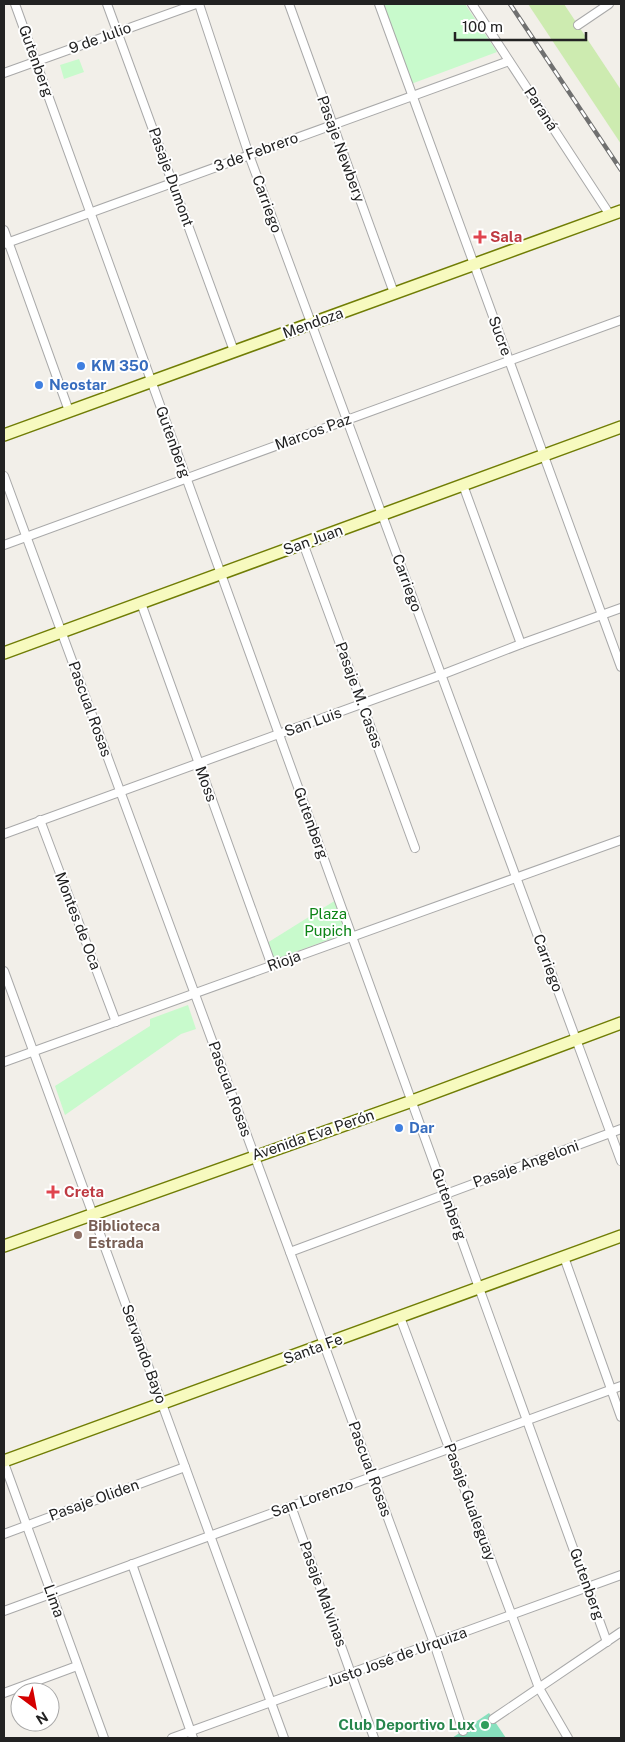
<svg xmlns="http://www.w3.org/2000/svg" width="625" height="1742" font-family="'Public Sans',sans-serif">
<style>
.grass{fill:#cdebb0}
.park{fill:#c8facc}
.pitch{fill:#88e0be}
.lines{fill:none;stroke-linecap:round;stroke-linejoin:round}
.minor-casing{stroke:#a9a9a9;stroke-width:10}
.secondary-casing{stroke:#707d05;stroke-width:14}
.minor{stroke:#fff;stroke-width:8}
.secondary{stroke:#f7fabf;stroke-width:11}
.rail-casing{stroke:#707070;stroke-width:4.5}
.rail{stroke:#fff;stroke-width:2.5;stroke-dasharray:8;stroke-linecap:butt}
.health-dot{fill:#e0444e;stroke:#fff;stroke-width:2}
.shop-dot{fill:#3f7fe0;stroke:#fff;stroke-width:2}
.education-dot{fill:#8d6e63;stroke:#fff;stroke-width:2}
.leisure-dot{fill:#2e9e5b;stroke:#fff;stroke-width:2}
.labels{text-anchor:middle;stroke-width:4;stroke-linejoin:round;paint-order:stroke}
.street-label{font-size:15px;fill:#222;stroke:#fff}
.health-label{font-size:15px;font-weight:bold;fill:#be3a42;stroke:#fff;text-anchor:start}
.shop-label{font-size:15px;font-weight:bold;fill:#366cbe;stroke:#fff;text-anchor:start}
.park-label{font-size:15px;fill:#0c8416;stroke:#fff}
.education-label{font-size:15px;font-weight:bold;fill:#785e54;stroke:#fff;text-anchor:start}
.leisure-label{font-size:15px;font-weight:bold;fill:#27864d;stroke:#fff;text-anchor:end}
</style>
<rect width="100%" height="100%" fill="#f2efe9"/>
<!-- grass -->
<path class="grass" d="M 528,4 L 564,4 L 621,90 L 621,144 Z"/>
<!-- park -->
<g class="park">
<path d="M 383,4 L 465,4 L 497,52 L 411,84 Z"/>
<path d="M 79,59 L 84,72 L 64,79 L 60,65 Z"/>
<path d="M 336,900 L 347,933 L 273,960 L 267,943 Z"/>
<path d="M 188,1005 L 196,1029 L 181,1034 L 65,1115 L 55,1086 L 150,1026 L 150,1019 Z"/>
</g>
<!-- pitch -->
<path class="pitch" d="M 489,1713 L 506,1738 L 452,1738 Z"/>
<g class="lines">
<defs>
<g id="minor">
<path d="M 15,4 L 607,1642"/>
<path d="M 107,4 L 234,351"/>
<path d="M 199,4 L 249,155 L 621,1161"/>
<path d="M 289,4 L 394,293"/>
<path d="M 379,4 L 621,667"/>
<path d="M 472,4 L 610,215"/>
<path d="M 578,25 L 609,4"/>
<path d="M 4,73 L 196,4"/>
<path d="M 4,230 L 69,411"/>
<path d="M 4,244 L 509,61"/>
<path d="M 4,476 L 434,1643 L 463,1731"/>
<path d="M 463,485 L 521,644"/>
<path d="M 303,543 L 415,848"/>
<path d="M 4,545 L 621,320"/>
<path d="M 141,603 L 272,966"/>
<path d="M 40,820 L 116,1022"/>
<path d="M 4,834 L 441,675 L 521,644 L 621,608"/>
<path d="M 4,971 L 284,1738"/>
<path d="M 4,1062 L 621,840"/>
<path d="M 290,1252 L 621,1129"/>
<path d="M 564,1257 L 621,1417"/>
<path d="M 400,1317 L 539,1688 L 568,1738"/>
<path d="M 4,1463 L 104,1738"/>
<path d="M 291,1506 L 374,1738"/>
<path d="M 4,1534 L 185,1467"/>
<path d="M 132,1564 L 193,1738"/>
<path d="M 4,1611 L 621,1386"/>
<path d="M 4,1693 L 77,1666"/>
<path d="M 493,1719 L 621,1632"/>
<path d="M 172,1738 L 621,1575"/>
</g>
<g id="secondary">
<path d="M 4,435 L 621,211"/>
<path d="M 4,653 L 621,427"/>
<path d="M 4,1246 L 412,1101 L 621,1023"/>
<path d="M 4,1461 L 621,1236"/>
</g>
</defs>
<!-- minor casing -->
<use href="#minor" class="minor-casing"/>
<!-- secondary casing -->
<use href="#secondary" class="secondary-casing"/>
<!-- minor -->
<use href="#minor" class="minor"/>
<!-- secondary -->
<use href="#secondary" class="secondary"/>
<defs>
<path id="rail" d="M 510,4 L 621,170"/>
</defs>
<!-- rail casing -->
<use href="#rail" class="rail-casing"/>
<!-- rail -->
<use href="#rail" class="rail"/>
</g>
<!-- markers -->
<g class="health-dot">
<path d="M477.5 229.5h5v5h5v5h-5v5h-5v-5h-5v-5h5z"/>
<path d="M50.5 1184.5h5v5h5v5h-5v5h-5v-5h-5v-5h5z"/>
</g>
<g class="shop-dot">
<circle cx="81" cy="366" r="5"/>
<circle cx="39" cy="385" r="5"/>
<circle cx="399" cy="1128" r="5"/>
</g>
<circle class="education-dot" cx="78" cy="1235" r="5"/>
<circle class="leisure-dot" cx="485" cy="1725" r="5"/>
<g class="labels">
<!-- street labels -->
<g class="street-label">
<text transform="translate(100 38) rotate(-20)" y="5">9 de Julio</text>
<text transform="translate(36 61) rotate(70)" y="5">Gutenberg</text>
<text transform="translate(541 109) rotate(57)" y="5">Paraná</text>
<text transform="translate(341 149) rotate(70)" y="5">Pasaje Newbery</text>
<text transform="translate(256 152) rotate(-20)" y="5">3 de Febrero</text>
<text transform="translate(171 177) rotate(70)" y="5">Pasaje Dumont</text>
<text transform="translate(267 204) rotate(70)" y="5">Carriego</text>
<text transform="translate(313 323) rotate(-20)" y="5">Mendoza</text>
<text transform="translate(500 336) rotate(70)" y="5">Sucre</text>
<text transform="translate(313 432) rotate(-20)" y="5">Marcos Paz</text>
<text transform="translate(173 442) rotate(70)" y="5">Gutenberg</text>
<text transform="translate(313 540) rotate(-20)" y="5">San Juan</text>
<text transform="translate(407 583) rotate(70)" y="5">Carriego</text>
<text transform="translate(359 695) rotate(70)" y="5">Pasaje M. Casas</text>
<text transform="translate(90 709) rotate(70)" y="5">Pascual Rosas</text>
<text transform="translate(313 722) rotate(-20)" y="5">San Luis</text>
<text transform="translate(206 784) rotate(70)" y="5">Moss</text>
<text transform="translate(311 823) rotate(70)" y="5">Gutenberg</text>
<text transform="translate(78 921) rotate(69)" y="5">Montes de Oca</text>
<text transform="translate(284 961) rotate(-20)" y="5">Rioja</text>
<text transform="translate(548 963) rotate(70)" y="5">Carriego</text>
<text transform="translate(230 1089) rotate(70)" y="5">Pascual Rosas</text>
<text transform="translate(313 1135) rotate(-19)" y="5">Avenida Eva Perón</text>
<text transform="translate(526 1164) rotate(-20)" y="5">Pasaje Angeloni</text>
<text transform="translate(449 1204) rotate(70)" y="5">Gutenberg</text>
<text transform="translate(313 1349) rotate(-20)" y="5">Santa Fe</text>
<text transform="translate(144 1354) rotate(70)" y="5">Servando Bayo</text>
<text transform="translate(370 1469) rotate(70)" y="5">Pascual Rosas</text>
<text transform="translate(312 1498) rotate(-20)" y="5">San Lorenzo</text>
<text transform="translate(94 1500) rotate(-20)" y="5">Pasaje Oliden</text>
<text transform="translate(470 1502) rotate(70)" y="5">Pasaje Gualeguay</text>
<text transform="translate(587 1584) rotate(70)" y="5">Gutenberg</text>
<text transform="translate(323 1594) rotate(70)" y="5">Pasaje Malvinas</text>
<text transform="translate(54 1601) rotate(70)" y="5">Lima</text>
<text transform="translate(397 1657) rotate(-20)" y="5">Justo José de Urquiza</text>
</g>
<!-- health labels -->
<g class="health-label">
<text x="490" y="242">Sala</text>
<text x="64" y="1197">Creta</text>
</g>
<!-- shop labels -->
<g class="shop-label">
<text x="91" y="371">KM 350</text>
<text x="49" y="390">Neostar</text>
<text x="409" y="1133">Dar</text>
</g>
<!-- park labels -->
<g class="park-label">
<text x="328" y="919">Plaza<tspan x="328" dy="17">Pupich</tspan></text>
</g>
<!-- education labels -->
<g class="education-label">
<text x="88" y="1231">Biblioteca<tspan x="88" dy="17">Estrada</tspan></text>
</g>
<!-- leisure labels -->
<g class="leisure-label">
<text x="475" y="1730">Club Deportivo Lux</text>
</g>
</g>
<!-- border -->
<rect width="625" height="1742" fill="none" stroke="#222222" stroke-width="10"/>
<!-- north arrow -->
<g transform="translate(35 1707) rotate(148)"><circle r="24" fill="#ffffff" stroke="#a7a7a7"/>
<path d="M0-4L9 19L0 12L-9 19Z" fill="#d40000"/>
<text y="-8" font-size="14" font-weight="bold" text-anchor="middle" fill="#222222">N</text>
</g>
<!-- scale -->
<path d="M455 32v8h131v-8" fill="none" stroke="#222222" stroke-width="2.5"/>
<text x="462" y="32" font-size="15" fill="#222222" stroke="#ffffff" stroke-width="4" paint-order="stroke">100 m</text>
</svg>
